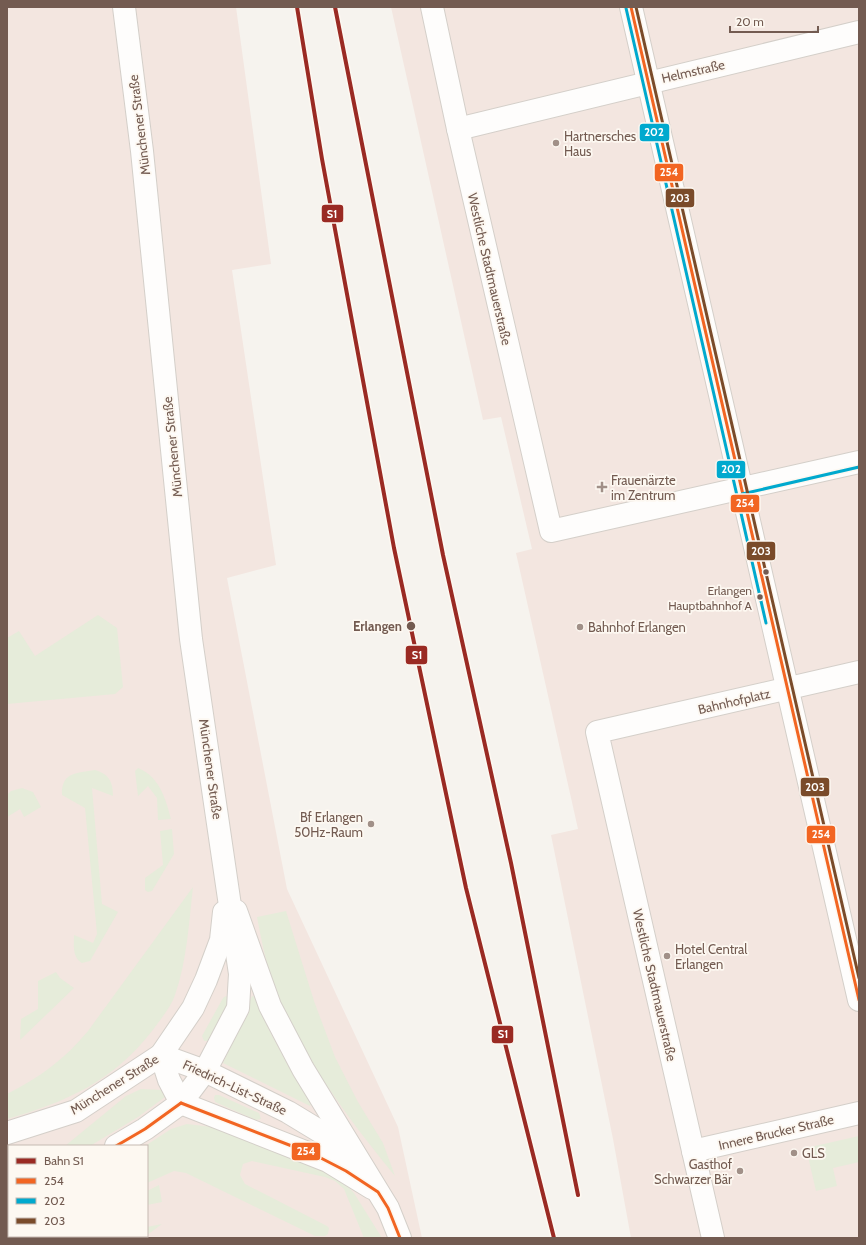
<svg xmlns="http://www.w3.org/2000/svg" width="866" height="1245" font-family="Cabin,sans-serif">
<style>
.commercial{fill:#f3e6e0;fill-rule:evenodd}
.green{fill:#e6ecda}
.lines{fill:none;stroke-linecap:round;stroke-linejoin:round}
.minor-casing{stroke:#d4cfc9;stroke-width:24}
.tertiary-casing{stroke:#d4cfc9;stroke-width:24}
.secondary-casing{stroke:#d4cfc9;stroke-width:24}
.minor{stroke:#fefdfc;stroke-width:22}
.tertiary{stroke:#fefdfc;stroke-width:22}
.secondary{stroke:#fefdfc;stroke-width:22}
.bus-1-casing{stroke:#fdf8f1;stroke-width:6}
.bus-2-casing{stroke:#fdf8f1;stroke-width:6}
.bus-3-casing{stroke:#fdf8f1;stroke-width:6}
.bus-1{stroke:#f26522;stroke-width:3}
.bus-2{stroke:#00a9ce;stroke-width:3}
.bus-3{stroke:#7a4b2a;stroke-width:3}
.rail-1-casing{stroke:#fdf8f1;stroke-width:7}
.rail-1{stroke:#9a2a23;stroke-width:4}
.poi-dot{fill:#a19088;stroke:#fdf8f1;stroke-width:1.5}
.bus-dot{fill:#735b51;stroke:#fdf8f1;stroke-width:1.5}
.labels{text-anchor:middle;stroke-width:3.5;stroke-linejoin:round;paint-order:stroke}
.bus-label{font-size:12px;fill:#735b51;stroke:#fdf8f1;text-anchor:end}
.street-label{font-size:13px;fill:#735b51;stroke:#fdf8f1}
.poi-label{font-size:13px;fill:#735b51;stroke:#fdf8f1;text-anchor:start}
.stop-label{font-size:13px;font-weight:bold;fill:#735b51;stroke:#fdf8f1;text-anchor:end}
.line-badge{stroke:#fdf8f1;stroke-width:1.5}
.badge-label{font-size:11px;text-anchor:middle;font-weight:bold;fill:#fff}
</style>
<rect width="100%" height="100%" fill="#f6f3ee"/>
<!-- commercial -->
<g class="commercial">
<path d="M 7,7 L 236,7 L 271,264 L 232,270 L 276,565 L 227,578 L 287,889 L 398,1127 L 422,1238 L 7,1238 ZM 9,1146 L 147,1146 L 147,1236 L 9,1236 Z"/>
<path d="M 391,7 L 859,7 L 859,1238 L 631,1238 L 613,1139 L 551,835 L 578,829 L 516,553 L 532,549 L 501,417 L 483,420 Z"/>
</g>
<!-- green -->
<g class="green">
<path d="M 98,615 L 117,628 L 123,687 L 115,694 L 7,704 L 7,638 L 19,631 L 35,656 Z"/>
<path d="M 138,768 C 159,776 166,799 171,819 L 158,820 L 157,798 L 148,786 L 138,796 L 135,771 Z"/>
<path d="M 95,770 C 109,774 113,782 113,796 L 92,788 L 102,904 L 118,912 L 90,961 L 82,963 C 72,957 74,945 74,935 L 93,943 L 97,934 L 85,808 L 62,795 C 61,772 77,773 95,770 Z"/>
<path d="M 22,788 L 33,792 L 41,807 L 24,817 L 20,809 L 7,817 L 7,795 L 11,791 Z"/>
<path d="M 172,829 L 174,854 L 152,891 L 148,892 L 145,890 L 145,878 L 163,865 L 160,831 Z"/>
<path d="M 193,887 C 189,922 187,961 175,995 C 171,1007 160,1020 152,1031 C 113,1081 67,1102 7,1119 L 7,1094 C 39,1078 65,1059 88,1031 Z"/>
<path d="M 286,911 L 314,1001 L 335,1057 L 358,1102 L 383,1143 L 395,1176 C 347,1117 297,1051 272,979 C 265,959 261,938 257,917 Z"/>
<path d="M 56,972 L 60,978 L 74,988 L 20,1040 L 21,1019 L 38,1009 L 38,981 Z"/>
<path d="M 226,996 L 230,1000 L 208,1041 L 204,1041 L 202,1036 L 223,998 Z"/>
<path d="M 252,996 L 255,997 L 268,1028 L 285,1060 L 311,1104 L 310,1106 L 223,1063 Z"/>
<path d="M 141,1089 L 163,1090 L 165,1097 L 138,1117 L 90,1146 L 65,1146 L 126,1096 Z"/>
<path d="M 215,1095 L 219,1095 L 259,1113 L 261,1119 L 256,1120 L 215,1102 L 214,1098 Z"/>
<path d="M 187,1124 L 212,1127 L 303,1159 L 343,1181 L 354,1193 L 382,1238 L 364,1238 L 344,1189 L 335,1181 L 325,1177 L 252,1161 L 243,1164 L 240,1175 L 245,1184 L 327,1226 L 329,1228 L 328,1234 L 325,1236 L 315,1236 L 186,1173 L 174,1171 L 147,1183 L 147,1146 L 145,1146 L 171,1129 Z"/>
<path d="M 859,1136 L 859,1162 L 833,1168 L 837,1186 L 816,1191 L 806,1148 Z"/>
<path d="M 159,1185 L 162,1202 L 147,1205 L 147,1191 Z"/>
<path d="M 162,1224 L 147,1235 L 149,1238 L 95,1238 L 104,1236 L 147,1236 L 147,1227 Z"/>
</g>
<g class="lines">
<defs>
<g id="minor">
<path d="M 432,7 L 458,129 L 551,531 L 859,462"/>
<path d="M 631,7 L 859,1000"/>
<path d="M 458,129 L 859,32"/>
<path d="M 693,1151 L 859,1113"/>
<path d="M 713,1238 L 597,732 L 859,672"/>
</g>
<g id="tertiary">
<path d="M 236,911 L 270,1006 L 303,1069 L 388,1208 L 400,1238"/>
<path d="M 161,1055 L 169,1080 L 181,1103 L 328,1161 L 372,1188"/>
<path d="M 161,1055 L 205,1071 L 288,1112 L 321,1132 L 348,1155"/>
</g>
<g id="secondary">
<path d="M 7,1133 L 76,1111 L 161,1055 L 193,1008 L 206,980 L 221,940 L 224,912"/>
<path d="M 116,1146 L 145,1129 L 181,1103 L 205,1071 L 238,1008 L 240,974 L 191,639 L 142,151 L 124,7"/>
<path d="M 7,1189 L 9,1188"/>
</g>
</defs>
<!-- minor casing -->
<use href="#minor" class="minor-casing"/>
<!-- tertiary casing -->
<use href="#tertiary" class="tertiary-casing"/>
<!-- secondary casing -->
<use href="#secondary" class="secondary-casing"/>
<!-- minor -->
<use href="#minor" class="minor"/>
<!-- tertiary -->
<use href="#tertiary" class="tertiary"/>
<!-- secondary -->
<use href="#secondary" class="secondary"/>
<defs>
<g id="bus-1">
<path d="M 631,7 L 859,1000"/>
<path d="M 181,1103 L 315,1155 L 346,1171 L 378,1192 L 388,1208 L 400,1238"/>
<path d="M 116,1146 L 145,1129 L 181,1103"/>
</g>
<g id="bus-2">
<path d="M 626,8 L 766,623"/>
<path d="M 742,494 L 859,467"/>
</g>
<path id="bus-3" d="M 636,7 L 859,978"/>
</defs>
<!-- bus-1 casing -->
<use href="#bus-1" class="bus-1-casing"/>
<!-- bus-2 casing -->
<use href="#bus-2" class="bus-2-casing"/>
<!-- bus-3 casing -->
<use href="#bus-3" class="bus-3-casing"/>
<!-- bus-1 -->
<use href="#bus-1" class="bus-1"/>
<!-- bus-2 -->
<use href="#bus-2" class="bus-2"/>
<!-- bus-3 -->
<use href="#bus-3" class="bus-3"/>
<defs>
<g id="rail-1">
<path d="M 297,7 L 322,159 L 394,548 L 466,888 L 554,1238"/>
<path d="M 335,7 L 443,555 L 511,863 L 578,1195"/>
</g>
</defs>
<!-- rail-1 casing -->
<use href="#rail-1" class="rail-1-casing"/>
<!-- rail-1 -->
<use href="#rail-1" class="rail-1"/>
</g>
<!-- markers -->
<g class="poi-dot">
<circle cx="556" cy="143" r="4"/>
<path d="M600 481h4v4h4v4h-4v4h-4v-4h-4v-4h4z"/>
<circle cx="580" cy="627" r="4"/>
<circle cx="371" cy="824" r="4"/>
<circle cx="667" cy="956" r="4"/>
<circle cx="794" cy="1153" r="4"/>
<circle cx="740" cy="1171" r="4"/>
</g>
<g class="bus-dot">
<circle cx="766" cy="572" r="3.5"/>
<circle cx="760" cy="597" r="3.5"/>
<circle cx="411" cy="626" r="5"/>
</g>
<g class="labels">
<!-- bus labels -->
<g class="bus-label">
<text x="752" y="595">Erlangen<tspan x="752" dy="15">Hauptbahnhof A</tspan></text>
</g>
<!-- street labels -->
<g class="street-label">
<text transform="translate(693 71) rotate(-13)" y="5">Helmstraße</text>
<text transform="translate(139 125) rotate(-97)" y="5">Münchener Straße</text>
<text transform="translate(490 269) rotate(77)" y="5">Westliche Stadtmauerstraße</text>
<text transform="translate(172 447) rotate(-96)" y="5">Münchener Straße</text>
<text transform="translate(734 701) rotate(-13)" y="5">Bahnhofplatz</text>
<text transform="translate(211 769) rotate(82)" y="5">Münchener Straße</text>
<text transform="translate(655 985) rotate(77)" y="5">Westliche Stadtmauerstraße</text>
<text transform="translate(114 1084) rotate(-32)" y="5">Münchener Straße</text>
<text transform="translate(235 1087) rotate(25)" y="5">Friedrich-List-Straße</text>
<text transform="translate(776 1132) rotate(-13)" y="5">Innere Brucker Straße</text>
</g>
<!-- poi labels -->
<g class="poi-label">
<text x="564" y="141">Hartnersches<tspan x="564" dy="15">Haus</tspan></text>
<text x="611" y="485">Frauenärzte<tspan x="611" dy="15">im Zentrum</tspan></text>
<text x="588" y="632">Bahnhof Erlangen</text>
<text x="363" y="822" text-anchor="end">Bf Erlangen<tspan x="363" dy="15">50Hz-Raum</tspan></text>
<text x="675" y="954">Hotel Central<tspan x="675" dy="15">Erlangen</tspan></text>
<text x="802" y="1158">GLS</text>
<text x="732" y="1169" text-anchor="end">Gasthof<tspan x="732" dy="15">Schwarzer Bär</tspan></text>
</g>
<!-- stop labels -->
<g class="stop-label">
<text x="402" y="631">Erlangen</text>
</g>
</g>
<g class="line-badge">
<rect x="639" y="123" width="31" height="19" rx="4" fill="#00a9ce"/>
<rect x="654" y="163" width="30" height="19" rx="4" fill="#f26522"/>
<rect x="665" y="188" width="30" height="20" rx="4" fill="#7a4b2a"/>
<rect x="321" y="204" width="23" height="19" rx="4" fill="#9a2a23"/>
<rect x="716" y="460" width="30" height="19" rx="4" fill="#00a9ce"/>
<rect x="730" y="494" width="30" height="19" rx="4" fill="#f26522"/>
<rect x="746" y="541" width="30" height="20" rx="4" fill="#7a4b2a"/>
<rect x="405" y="645" width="23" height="20" rx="4" fill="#9a2a23"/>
<rect x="800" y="777" width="30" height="20" rx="4" fill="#7a4b2a"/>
<rect x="806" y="825" width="30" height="19" rx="4" fill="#f26522"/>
<rect x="491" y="1025" width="23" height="19" rx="4" fill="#9a2a23"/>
<rect x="291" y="1142" width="30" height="19" rx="4" fill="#f26522"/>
</g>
<g class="badge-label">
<text x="654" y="136">202</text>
<text x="669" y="176">254</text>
<text x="680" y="202">203</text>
<text x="332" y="218">S1</text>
<text x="731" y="473">202</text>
<text x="745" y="507">254</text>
<text x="761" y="555">203</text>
<text x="417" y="659">S1</text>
<text x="815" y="791">203</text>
<text x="821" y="838">254</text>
<text x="503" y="1038">S1</text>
<text x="306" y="1155">254</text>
</g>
<!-- border -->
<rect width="866" height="1245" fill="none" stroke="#735b51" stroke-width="16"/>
<!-- legend -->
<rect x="8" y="1145" width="140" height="92" fill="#fdf8f1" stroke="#c6b9b1"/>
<rect x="16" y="1158" width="20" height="6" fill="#9a2a23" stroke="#c6b9b1"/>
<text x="44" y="1165" font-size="12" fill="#735b51">Bahn S1</text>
<rect x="16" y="1178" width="20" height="6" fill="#f26522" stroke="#c6b9b1"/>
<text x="44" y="1185" font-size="12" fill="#735b51">254</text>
<rect x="16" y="1198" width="20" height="6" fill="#00a9ce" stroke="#c6b9b1"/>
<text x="44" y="1205" font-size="12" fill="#735b51">202</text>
<rect x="16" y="1218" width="20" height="6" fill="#7a4b2a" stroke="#c6b9b1"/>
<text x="44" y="1225" font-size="12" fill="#735b51">203</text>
<!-- scale -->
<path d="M730 26v6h88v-6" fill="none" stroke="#735b51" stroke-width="2"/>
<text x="736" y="26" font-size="12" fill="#735b51" stroke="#fdf8f1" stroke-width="3" paint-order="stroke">20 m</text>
</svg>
